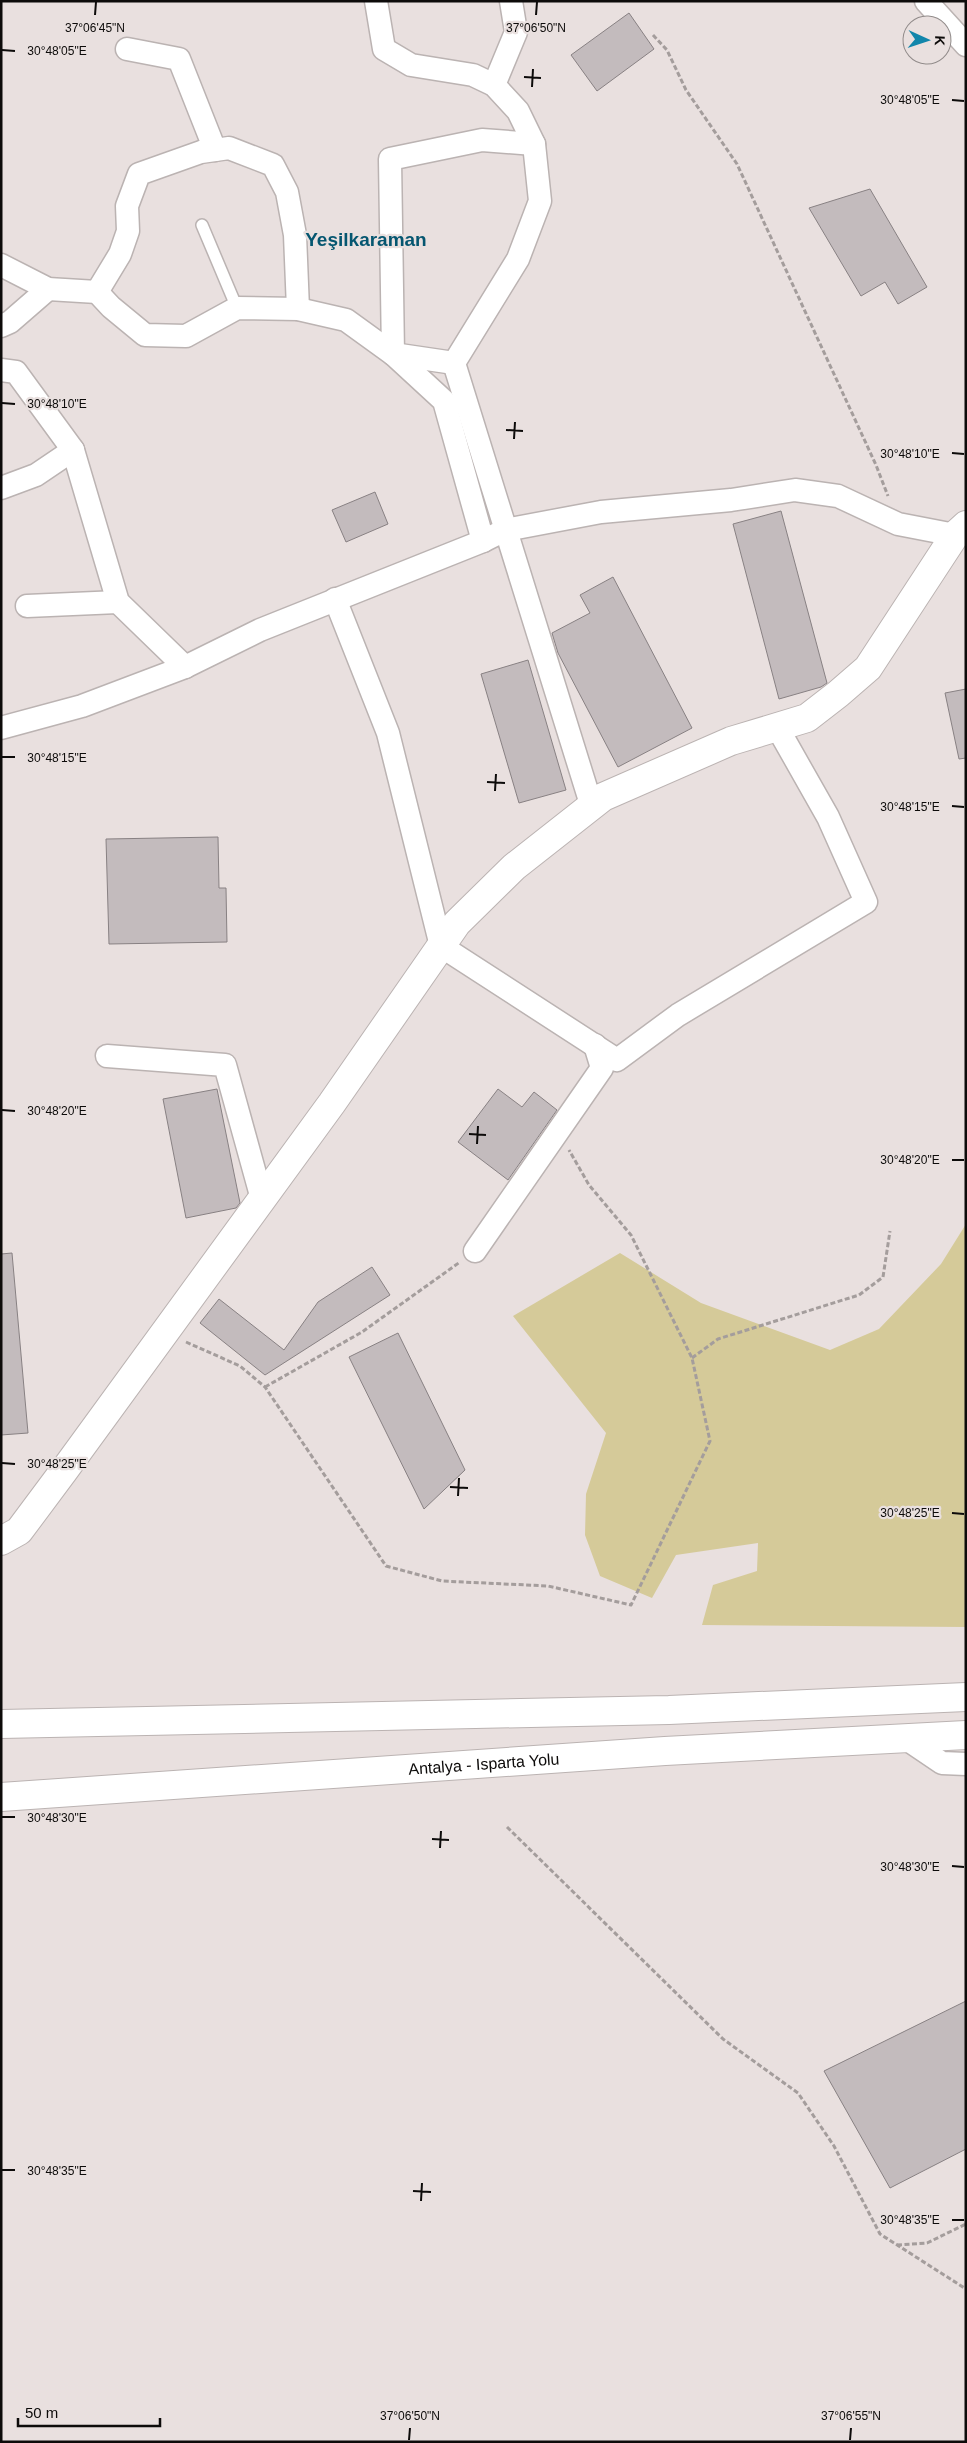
<svg xmlns="http://www.w3.org/2000/svg" width="967" height="2443" font-family="Helvetica,sans-serif">
<style>
.green{fill:#d5ca99}
.building{fill:#c3bbbd;stroke:#888183}
.lines{fill:none;stroke-linecap:round;stroke-linejoin:round}
.service-casing{stroke:#bbb3b2;stroke-width:14}
.minor-casing{stroke:#bbb3b2;stroke-width:25}
.tertiary-casing{stroke:#bbb3b2;stroke-width:30}
.trunk-casing{stroke:#bbb3b2;stroke-width:30}
.path{stroke:#a49d9c;stroke-width:3;stroke-dasharray:5 2.5;stroke-linecap:butt}
.service{stroke:#fff;stroke-width:11}
.minor{stroke:#fff;stroke-width:22}
.tertiary{stroke:#fff;stroke-width:28}
.trunk{stroke:#fff;stroke-width:28}
.ticks{fill:none;stroke:#0d0b0a;stroke-width:2}
.labels{text-anchor:middle;stroke-width:4.5;stroke-linejoin:round;paint-order:stroke}
.street-label{font-size:16px;fill:#0d0b0a;stroke:#e9e0df}
.quarter-label{font-size:19px;font-weight:bold;fill:#055670;stroke:#e9e0df}
.ticks-label{font-size:12px;text-anchor:middle;fill:#0d0b0a;stroke:#e9e0df;stroke-width:4.5;stroke-linejoin:round;paint-order:stroke}
</style>
<rect width="100%" height="100%" fill="#e9e0df"/>
<!-- green -->
<path class="green" d="M 966,1224 L 966,1627 L 702,1625 L 713,1585 L 757,1571 L 758,1543 L 676,1555 L 652,1598 L 600,1576 L 585,1535 L 586,1494 L 606,1433 L 513,1316 L 620,1253 L 701,1303 L 830,1350 L 879,1329 L 941,1264 Z"/>
<!-- building -->
<g class="building">
<path d="M 629,13 L 654,49 L 597,91 L 571,55 Z"/>
<path d="M 870,189 L 927,287 L 898,304 L 885,282 L 861,296 L 809,208 Z"/>
<path d="M 375,492 L 388,524 L 346,542 L 332,510 Z"/>
<path d="M 781,511 L 827,683 L 821,687 L 779,699 L 733,524 Z"/>
<path d="M 613,577 L 692,728 L 618,767 L 558,653 L 552,633 L 590,613 L 580,595 Z"/>
<path d="M 528,660 L 566,790 L 519,803 L 481,674 Z"/>
<path d="M 966,689 L 966,758 L 959,759 L 945,693 Z"/>
<path d="M 218,837 L 219,888 L 226,888 L 227,942 L 109,944 L 106,839 Z"/>
<path d="M 217,1089 L 240,1203 L 236,1208 L 186,1218 L 163,1099 Z"/>
<path d="M 498,1089 L 522,1107 L 534,1092 L 557,1110 L 508,1180 L 458,1142 Z"/>
<path d="M 12,1253 L 28,1433 L 1,1435 L 1,1254 Z"/>
<path d="M 372,1267 L 390,1295 L 265,1375 L 200,1323 L 219,1299 L 284,1350 L 318,1302 Z"/>
<path d="M 398,1333 L 465,1470 L 424,1509 L 349,1357 Z"/>
<path d="M 966,2001 L 966,2149 L 890,2188 L 824,2071 Z"/>
</g>
<g class="lines">
<defs>
<path id="service" d="M 202,225 L 237,308"/>
<g id="minor">
<path d="M 376,1 L 384,49 L 411,65 L 473,75 L 494,85 L 518,111 L 534,144 L 540,201 L 518,259 L 454,363 L 591,804"/>
<path d="M 926,1 L 966,45"/>
<path d="M 127,49 L 179,59 L 215,150"/>
<path d="M 494,85 L 516,32 L 511,1"/>
<path d="M 1,265 L 48,289 L 97,292 L 111,307 L 145,335 L 186,336 L 237,308 L 298,309 L 346,320 L 393,354 L 454,363"/>
<path d="M 97,292 L 120,254 L 128,231 L 127,206 L 139,174 L 201,152 L 229,148 L 273,165 L 287,192 L 295,235 L 298,309"/>
<path d="M 1,326 L 10,322 L 48,289"/>
<path d="M 1,370 L 16,372 L 73,450 L 118,602 L 185,667"/>
<path d="M 1,488 L 36,475 L 73,450"/>
<path d="M 483,541 L 444,401 L 393,354 L 390,159 L 482,140 L 534,144"/>
<path d="M 335,599 L 388,733 L 441,946 L 617,1060 L 678,1015 L 866,902 L 828,817 L 777,727"/>
<path d="M 27,606 L 118,602"/>
<path d="M 1,728 L 82,706 L 185,667 L 260,630 L 483,541 L 505,530 L 601,512 L 731,500 L 795,490 L 838,496 L 898,524 L 955,535"/>
<path d="M 107,1056 L 225,1065 L 262,1199"/>
<path d="M 475,1251 L 602,1068 L 595,1045"/>
<path d="M 905,1738 L 942,1763 L 966,1764"/>
</g>
<path id="tertiary" d="M 1,1541 L 19,1531 L 63,1472 L 332,1103 L 457,923 L 514,867 L 603,797 L 731,741 L 807,718 L 838,694 L 868,668 L 955,535 L 966,525"/>
<g id="trunk">
<path d="M 1,1724 L 669,1710 L 966,1697"/>
<path id="s1" d="M 1,1797 L 665,1751 L 966,1735"/>
</g>
</defs>
<!-- service casing -->
<use href="#service" class="service-casing"/>
<!-- minor casing -->
<use href="#minor" class="minor-casing"/>
<!-- tertiary casing -->
<use href="#tertiary" class="tertiary-casing"/>
<!-- trunk casing -->
<use href="#trunk" class="trunk-casing"/>
<!-- path -->
<g class="path">
<path d="M 653,35 L 667,50 L 686,90 L 737,164 L 876,465 L 888,496"/>
<path d="M 186,1342 L 240,1366 L 265,1387 L 386,1566 L 442,1581 L 548,1586 L 631,1605 L 710,1441 L 692,1358 L 631,1235 L 589,1185 L 569,1150"/>
<path d="M 692,1358 L 718,1339 L 859,1295 L 883,1277 L 890,1231"/>
<path d="M 265,1387 L 362,1332 L 460,1262"/>
<path d="M 507,1827 L 723,2039 L 798,2093 L 834,2146 L 880,2234 L 966,2289"/>
<path d="M 897,2245 L 927,2243 L 966,2224"/>
</g>
<!-- service -->
<use href="#service" class="service"/>
<!-- minor -->
<use href="#minor" class="minor"/>
<!-- tertiary -->
<use href="#tertiary" class="tertiary"/>
<!-- trunk -->
<use href="#trunk" class="trunk"/>
</g>
<!-- ticks -->
<path class="ticks" d="M 95,15 L 96,2M 536,15 L 537,2M 2,50 L 15,51M 524,77 L 541,78M 532,87 L 533,69M 952,100 L 964,101M 2,403 L 15,404M 506,430 L 523,431M 514,439 L 515,422M 952,453 L 964,454M 2,757 L 15,757M 487,782 L 505,783M 495,791 L 496,774M 952,806 L 964,807M 2,1110 L 15,1111M 469,1134 L 486,1135M 477,1144 L 478,1126M 952,1160 L 964,1160M 2,1463 L 15,1464M 450,1487 L 468,1488M 458,1496 L 459,1478M 952,1513 L 964,1514M 2,1817 L 15,1817M 432,1839 L 449,1840M 440,1848 L 441,1831M 952,1866 L 964,1867M 2,2170 L 15,2170M 413,2191 L 431,2192M 421,2201 L 422,2183M 952,2220 L 964,2220M 409,2440 L 410,2428M 850,2440 L 851,2428"/>
<g class="labels">
<!-- street labels -->
<g class="street-label">
<text dy="6" stroke="none"><textPath href="#s1" startOffset="484">Antalya - Isparta Yolu</textPath></text>
</g>
<!-- quarter labels -->
<g class="quarter-label">
<text x="366" y="246">Yeşilkaraman</text>
</g>
</g>
<g class="ticks-label">
<text x="95" y="32">37°06'45"N</text>
<text x="536" y="32">37°06'50"N</text>
<text x="57" y="55">30°48'05"E</text>
<text x="910" y="104">30°48'05"E</text>
<text x="57" y="408">30°48'10"E</text>
<text x="910" y="458">30°48'10"E</text>
<text x="57" y="762">30°48'15"E</text>
<text x="910" y="811">30°48'15"E</text>
<text x="57" y="1115">30°48'20"E</text>
<text x="910" y="1164">30°48'20"E</text>
<text x="57" y="1468">30°48'25"E</text>
<text x="910" y="1517">30°48'25"E</text>
<text x="57" y="1822">30°48'30"E</text>
<text x="910" y="1871">30°48'30"E</text>
<text x="57" y="2175">30°48'35"E</text>
<text x="910" y="2224">30°48'35"E</text>
<text x="410" y="2420">37°06'50"N</text>
<text x="851" y="2420">37°06'55"N</text>
</g>
<!-- border -->
<rect width="967" height="2443" fill="none" stroke="#0d0b0a" stroke-width="5"/>
<!-- north arrow -->
<g transform="translate(927 40) rotate(93)"><circle r="24" fill="#e9e0df" stroke="#918b8a"/>
<path d="M0-4L9 19L0 12L-9 19Z" fill="#1186ab"/>
<text y="-8" font-size="14" font-weight="bold" text-anchor="middle" fill="#0d0b0a">K</text>
</g>
<!-- scale -->
<path d="M18 2418v8h142v-8" fill="none" stroke="#0d0b0a" stroke-width="2.5"/>
<text x="25" y="2418" font-size="15" fill="#0d0b0a" stroke="#e9e0df" stroke-width="4" paint-order="stroke">50 m</text>
</svg>
